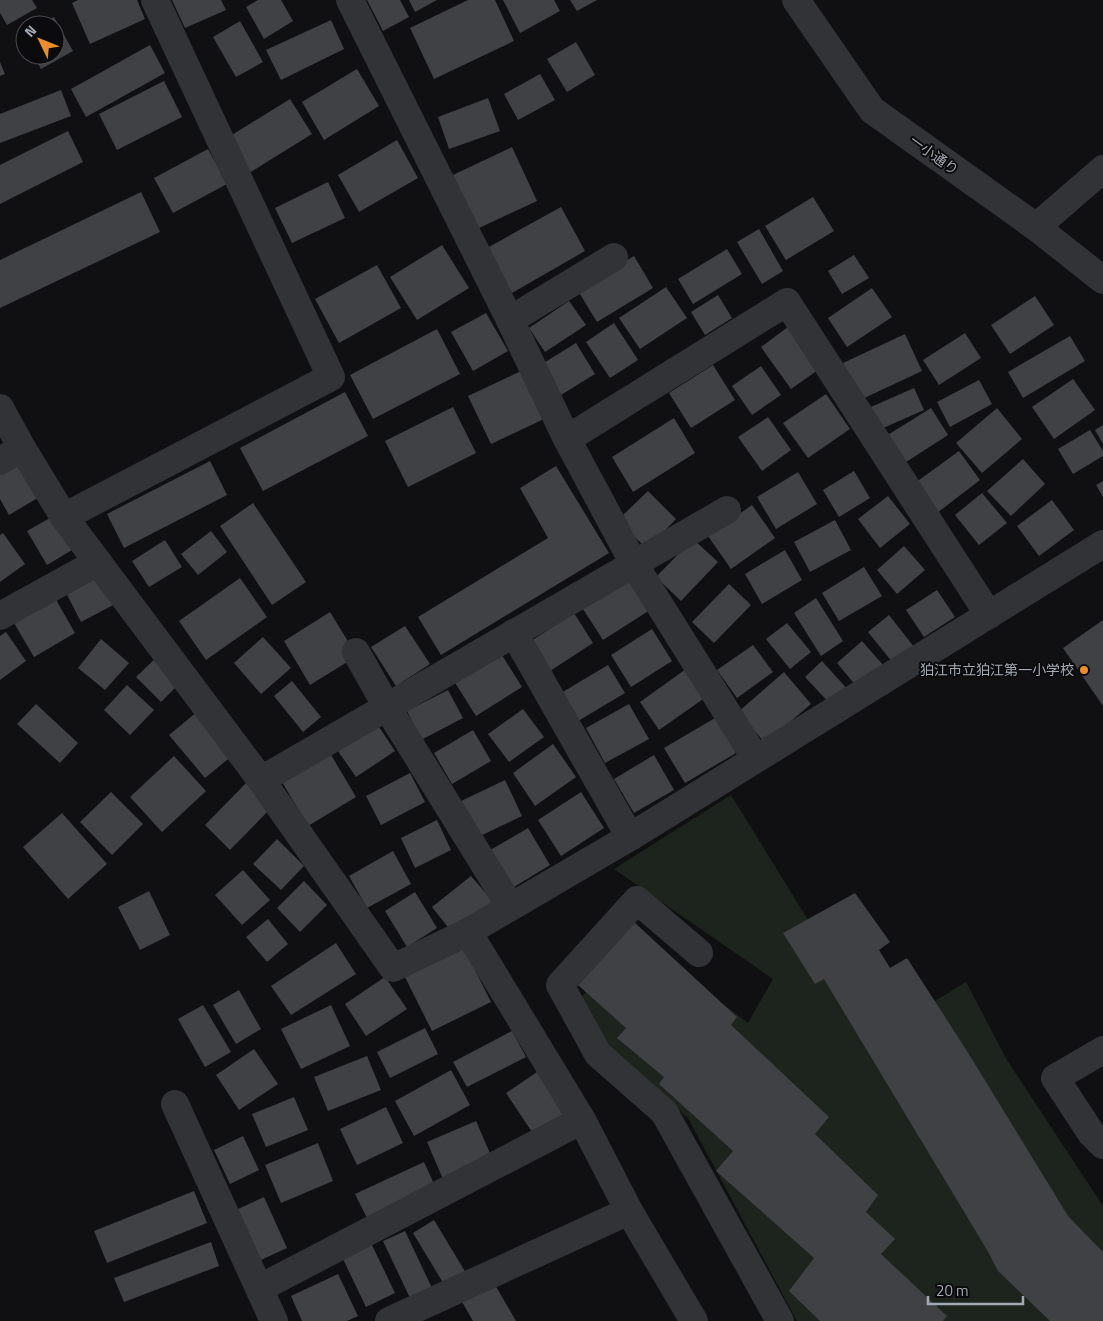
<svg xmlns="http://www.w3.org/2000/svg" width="1103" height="1321" font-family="'Titillium Web','Noto Sans JP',sans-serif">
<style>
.green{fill:#1d241d}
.building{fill:#3f4145}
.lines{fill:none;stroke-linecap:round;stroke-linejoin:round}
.minor{stroke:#313336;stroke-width:28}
.poi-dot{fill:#ea8d30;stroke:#0b0b0d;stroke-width:2}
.labels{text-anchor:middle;stroke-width:4;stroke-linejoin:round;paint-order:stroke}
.street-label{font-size:14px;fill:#a2a9b2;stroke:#0b0b0d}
.poi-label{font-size:14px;fill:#a2a9b2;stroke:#0b0b0d;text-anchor:end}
</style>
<rect width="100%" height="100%" fill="#101012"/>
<!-- green -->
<path class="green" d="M 731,795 L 879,1035 L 966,982 L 1007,1060 L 1103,1206 L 1103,1321 L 797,1321 L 688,1118 L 608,1046 L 579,999 L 639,940 L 748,1023 L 773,979 L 614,869 Z"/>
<!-- building -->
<g class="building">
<path d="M 0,0 L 32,0 L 37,8 L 7,25 L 0,13 Z"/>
<path d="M 78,0 L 137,0 L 145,19 L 90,44 L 72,3 Z"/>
<path d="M 172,0 L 221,0 L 226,10 L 185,28 Z"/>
<path d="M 258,0 L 281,0 L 293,21 L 264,39 L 246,7 Z"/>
<path d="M 367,0 L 400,0 L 409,17 L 383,31 Z"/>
<path d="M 409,0 L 437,0 L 415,12 Z"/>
<path d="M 468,0 L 495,0 L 514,41 L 434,79 L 410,28 Z"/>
<path d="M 503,0 L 554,0 L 560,11 L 520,33 Z"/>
<path d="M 570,0 L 597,0 L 577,11 Z"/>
<path d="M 54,17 L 73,51 L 41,69 L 33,55 L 55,55 L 55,25 L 40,25 Z"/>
<path d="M 331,20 L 344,49 L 281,80 L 266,50 Z"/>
<path d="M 240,21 L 263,62 L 236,77 L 213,37 Z"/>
<path d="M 576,42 L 595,75 L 567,92 L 547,59 Z"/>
<path d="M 150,45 L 165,73 L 86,117 L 71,89 Z"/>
<path d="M 0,62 L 5,74 L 0,76 Z"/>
<path d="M 357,69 L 379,106 L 324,140 L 302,102 Z"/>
<path d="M 540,74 L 555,100 L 518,120 L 504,94 Z"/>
<path d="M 164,81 L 182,117 L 117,150 L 99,114 Z"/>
<path d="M 61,90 L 71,116 L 0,143 L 0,114 Z"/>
<path d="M 488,98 L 500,131 L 449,149 L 438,117 Z"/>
<path d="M 290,99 L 312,134 L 249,173 L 227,138 Z"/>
<path d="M 68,131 L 83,162 L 0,204 L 0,165 Z"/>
<path d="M 397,140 L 418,178 L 359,212 L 338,175 Z"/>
<path d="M 512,147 L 537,201 L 477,229 L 453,175 Z"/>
<path d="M 208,149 L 227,184 L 173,213 L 154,178 Z"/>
<path d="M 328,182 L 345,218 L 292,243 L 275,208 Z"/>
<path d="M 141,192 L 160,232 L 0,308 L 0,260 Z"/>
<path d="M 813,197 L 834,231 L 786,260 L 765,226 Z"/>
<path d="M 561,207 L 585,251 L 512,293 L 487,248 Z"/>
<path d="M 759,229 L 783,271 L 762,284 L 737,242 Z"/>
<path d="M 442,245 L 469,288 L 417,320 L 390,277 Z"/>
<path d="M 727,249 L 742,274 L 693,304 L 678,279 Z"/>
<path d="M 854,255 L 869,278 L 842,294 L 828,271 Z"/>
<path d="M 634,256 L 653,288 L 597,322 L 578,291 Z"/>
<path d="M 377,265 L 401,308 L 339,343 L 315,299 Z"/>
<path d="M 666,287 L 687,318 L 640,349 L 619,318 Z"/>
<path d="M 872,288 L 892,317 L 847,347 L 828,318 Z"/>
<path d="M 718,295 L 732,318 L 705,335 L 691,312 Z"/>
<path d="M 1035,296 L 1054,325 L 1010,354 L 991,325 Z"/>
<path d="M 569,301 L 586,325 L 545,352 L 529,328 Z"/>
<path d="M 486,313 L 508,351 L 473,371 L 451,332 Z"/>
<path d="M 614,323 L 638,360 L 610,378 L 586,342 Z"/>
<path d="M 788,327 L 818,370 L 791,389 L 761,347 Z"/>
<path d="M 437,329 L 460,374 L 373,419 L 350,375 Z"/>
<path d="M 965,333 L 981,358 L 939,385 L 923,360 Z"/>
<path d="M 905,334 L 922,371 L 860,400 L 843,363 Z"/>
<path d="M 1070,336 L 1085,361 L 1023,398 L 1008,372 Z"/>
<path d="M 576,343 L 595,374 L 561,395 L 542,364 Z"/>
<path d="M 713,365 L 735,400 L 691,428 L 669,393 Z"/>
<path d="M 761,366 L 781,395 L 752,415 L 732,386 Z"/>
<path d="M 521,371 L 544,419 L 491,444 L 468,396 Z"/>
<path d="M 1073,379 L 1095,410 L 1054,439 L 1032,407 Z"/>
<path d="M 979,380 L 992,404 L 950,427 L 937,402 Z"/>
<path d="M 914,388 L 924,410 L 881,429 L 871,407 Z"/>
<path d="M 345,392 L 368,436 L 263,491 L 240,448 Z"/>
<path d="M 826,394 L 850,429 L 808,458 L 783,423 Z"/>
<path d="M 453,407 L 476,453 L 408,487 L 385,441 Z"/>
<path d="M 931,408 L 948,435 L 903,464 L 886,436 Z"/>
<path d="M 997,408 L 1022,439 L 982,473 L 956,443 Z"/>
<path d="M 768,417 L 791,450 L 762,471 L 738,437 Z"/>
<path d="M 674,418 L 695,453 L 633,492 L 612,457 Z"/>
<path d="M 1103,425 L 1103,444 L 1095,430 Z"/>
<path d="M 1090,430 L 1103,451 L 1103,456 L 1073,474 L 1058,449 Z"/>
<path d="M 959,451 L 980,480 L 937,513 L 915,483 Z"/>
<path d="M 23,454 L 46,493 L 9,515 L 0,499 L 0,468 Z"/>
<path d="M 1023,459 L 1045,484 L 1011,516 L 987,491 Z"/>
<path d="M 210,461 L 227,495 L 124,548 L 107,514 Z"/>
<path d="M 556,466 L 609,553 L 441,655 L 418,617 L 548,538 L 520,488 Z"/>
<path d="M 854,471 L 870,498 L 839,517 L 823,490 Z"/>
<path d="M 798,472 L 817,504 L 776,529 L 757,497 Z"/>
<path d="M 1103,481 L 1103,497 L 1096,485 Z"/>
<path d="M 648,491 L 676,519 L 647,549 L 618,520 Z"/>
<path d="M 982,493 L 1007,523 L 979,545 L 955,515 Z"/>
<path d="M 888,496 L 910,524 L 880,548 L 858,519 Z"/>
<path d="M 1052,500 L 1074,530 L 1039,556 L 1017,526 Z"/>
<path d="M 253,503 L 306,582 L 272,605 L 220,526 Z"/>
<path d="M 752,505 L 775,538 L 731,569 L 708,536 Z"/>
<path d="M 57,514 L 77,547 L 47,565 L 27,531 Z"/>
<path d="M 835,520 L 851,550 L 810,572 L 794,542 Z"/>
<path d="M 211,531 L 227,552 L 198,575 L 181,554 Z"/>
<path d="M 3,533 L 25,564 L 0,582 L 0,535 Z"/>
<path d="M 693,539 L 718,562 L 681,601 L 656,577 Z"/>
<path d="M 165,540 L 182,567 L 149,587 L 132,561 Z"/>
<path d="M 904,546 L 925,570 L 897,594 L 877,570 Z"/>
<path d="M 785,550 L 802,580 L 762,604 L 745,574 Z"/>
<path d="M 864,567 L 882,596 L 839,621 L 822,593 Z"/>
<path d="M 101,572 L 117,603 L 81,622 L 65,591 Z"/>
<path d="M 240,578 L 267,617 L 206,660 L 179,621 Z"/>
<path d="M 631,579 L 650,610 L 603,640 L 583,609 Z"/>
<path d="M 729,584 L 751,605 L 714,643 L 692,622 Z"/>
<path d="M 937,590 L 955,617 L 924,637 L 906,610 Z"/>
<path d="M 55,598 L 75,633 L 34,657 L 14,623 Z"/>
<path d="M 816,598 L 843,641 L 821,656 L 794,613 Z"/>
<path d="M 330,612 L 357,656 L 310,685 L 284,641 Z"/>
<path d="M 574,613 L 593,643 L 547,673 L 528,643 Z"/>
<path d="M 889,615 L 914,647 L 893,663 L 868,632 Z"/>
<path d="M 1103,620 L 1103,706 L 1063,648 Z"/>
<path d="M 787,623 L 811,652 L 790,669 L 766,639 Z"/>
<path d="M 405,626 L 430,664 L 396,686 L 371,647 Z"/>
<path d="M 652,629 L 672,661 L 631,687 L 611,655 Z"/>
<path d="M 6,632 L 26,661 L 0,680 L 0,636 Z"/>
<path d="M 263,637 L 291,668 L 261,694 L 234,663 Z"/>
<path d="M 101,639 L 129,663 L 105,690 L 78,668 Z"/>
<path d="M 862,641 L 883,665 L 857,687 L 837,663 Z"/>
<path d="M 753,645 L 773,672 L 737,698 L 717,670 Z"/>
<path d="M 500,652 L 522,687 L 476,716 L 454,681 Z"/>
<path d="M 160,654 L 184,679 L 161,702 L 136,677 Z"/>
<path d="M 822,661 L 850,692 L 834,708 L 805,677 Z"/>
<path d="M 608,665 L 625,693 L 573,724 L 556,696 Z"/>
<path d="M 686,669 L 706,697 L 659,730 L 640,702 Z"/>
<path d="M 784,672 L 811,704 L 765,743 L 738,712 Z"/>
<path d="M 292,681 L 321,717 L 303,732 L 274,696 Z"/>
<path d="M 127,685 L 154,710 L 130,735 L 104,710 Z"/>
<path d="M 448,690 L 463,718 L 421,740 L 407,711 Z"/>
<path d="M 36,704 L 78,743 L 60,763 L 17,724 Z"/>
<path d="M 629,704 L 649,739 L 605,763 L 586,728 Z"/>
<path d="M 523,709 L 544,737 L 509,762 L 488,734 Z"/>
<path d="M 197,712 L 233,755 L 205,778 L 169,735 Z"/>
<path d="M 715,718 L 736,753 L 685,783 L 664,748 Z"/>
<path d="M 377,724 L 395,751 L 356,777 L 338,751 Z"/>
<path d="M 473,730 L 491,761 L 452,784 L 434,753 Z"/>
<path d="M 553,744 L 576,777 L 535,806 L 513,773 Z"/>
<path d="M 330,753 L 356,797 L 308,826 L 282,782 Z"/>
<path d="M 654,755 L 674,790 L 634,813 L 614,779 Z"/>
<path d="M 174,756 L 206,791 L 162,832 L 130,797 Z"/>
<path d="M 410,773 L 425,802 L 381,825 L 366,796 Z"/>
<path d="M 505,780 L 522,816 L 476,838 L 459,802 Z"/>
<path d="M 247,782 L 272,807 L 230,850 L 205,825 Z"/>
<path d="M 111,792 L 143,824 L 112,855 L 80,822 Z"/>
<path d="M 581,792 L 604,828 L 561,856 L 538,820 Z"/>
<path d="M 62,813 L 107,864 L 68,899 L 23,847 Z"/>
<path d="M 437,820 L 451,850 L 415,868 L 401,838 Z"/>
<path d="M 528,828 L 550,865 L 509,890 L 487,852 Z"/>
<path d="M 277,839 L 304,866 L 281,890 L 253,864 Z"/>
<path d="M 393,851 L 411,884 L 367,908 L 349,876 Z"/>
<path d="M 243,870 L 270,900 L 242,925 L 215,895 Z"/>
<path d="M 471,876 L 495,904 L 455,936 L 432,907 Z"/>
<path d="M 304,881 L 327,905 L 300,932 L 277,908 Z"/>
<path d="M 149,891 L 170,935 L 140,950 L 118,907 Z"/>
<path d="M 415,892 L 437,928 L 407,947 L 385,911 Z"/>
<path d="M 855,893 L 890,942 L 879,950 L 890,968 L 907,958 L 967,1051 L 1068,1216 L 1103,1252 L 1103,1321 L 1050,1321 L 998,1271 L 987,1250 L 824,979 L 815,984 L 783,933 Z"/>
<path d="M 268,919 L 288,944 L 267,962 L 246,937 Z"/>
<path d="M 634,922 L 737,1017 L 731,1025 L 829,1117 L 815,1134 L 878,1195 L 866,1212 L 895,1239 L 881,1254 L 947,1316 L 943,1321 L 820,1321 L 789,1291 L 814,1258 L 716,1171 L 733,1151 L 659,1084 L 664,1077 L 617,1038 L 626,1028 L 578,985 Z"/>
<path d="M 336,943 L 356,974 L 291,1015 L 271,986 Z"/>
<path d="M 463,946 L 491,1002 L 432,1031 L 404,975 Z"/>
<path d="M 385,977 L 407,1009 L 366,1036 L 345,1004 Z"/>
<path d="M 239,990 L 261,1029 L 236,1044 L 213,1005 Z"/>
<path d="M 203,1005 L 231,1052 L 205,1067 L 178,1019 Z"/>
<path d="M 331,1005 L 350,1046 L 301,1069 L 281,1029 Z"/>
<path d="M 425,1028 L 438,1054 L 390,1078 L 377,1052 Z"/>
<path d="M 512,1031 L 526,1057 L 467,1087 L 453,1062 Z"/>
<path d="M 254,1049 L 278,1084 L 239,1110 L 216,1075 Z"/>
<path d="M 367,1056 L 381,1090 L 328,1111 L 314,1077 Z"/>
<path d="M 451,1070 L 470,1105 L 414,1136 L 395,1101 Z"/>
<path d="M 537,1072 L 567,1117 L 536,1138 L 506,1093 Z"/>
<path d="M 294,1097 L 308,1130 L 266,1147 L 252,1114 Z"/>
<path d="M 386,1107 L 403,1143 L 357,1165 L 340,1129 Z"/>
<path d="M 476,1121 L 492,1158 L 443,1179 L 427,1142 Z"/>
<path d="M 243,1136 L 259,1170 L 230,1184 L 214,1150 Z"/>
<path d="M 318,1143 L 333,1181 L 281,1203 L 265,1165 Z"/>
<path d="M 424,1162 L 435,1186 L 367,1218 L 355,1194 Z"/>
<path d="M 194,1191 L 207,1223 L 107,1263 L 94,1231 Z"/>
<path d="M 264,1197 L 287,1248 L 261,1260 L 238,1209 Z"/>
<path d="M 434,1220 L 466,1273 L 445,1286 L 413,1233 Z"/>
<path d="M 405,1231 L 432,1288 L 410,1298 L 383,1241 Z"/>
<path d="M 211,1242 L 219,1266 L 124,1302 L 114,1278 Z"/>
<path d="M 371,1243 L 395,1293 L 366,1307 L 342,1257 Z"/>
<path d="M 338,1274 L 358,1316 L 347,1321 L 302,1321 L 291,1296 Z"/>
<path d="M 494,1283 L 516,1321 L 473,1321 L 462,1302 Z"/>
</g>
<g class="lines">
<!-- minor -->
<g class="minor">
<path d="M 350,0 L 510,320 L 567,439 L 634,564 L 756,759"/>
<path d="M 796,0 L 872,110 L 1036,227 L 1103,280"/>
<path d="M 1036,227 L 1103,169"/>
<path d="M 510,320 L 614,257"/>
<path d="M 0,408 L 22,448 L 64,517 L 261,780 L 393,968 L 468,932 L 630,837 L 1103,544"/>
<path d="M 567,439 L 787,302 L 989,615"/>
<path d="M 0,461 L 22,448"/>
<path d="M 64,517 L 331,377 L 155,0"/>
<path d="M 0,616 L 98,562"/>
<path d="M 514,633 L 630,837"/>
<path d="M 356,652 L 387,707 L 510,906"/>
<path d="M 261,780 L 727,510"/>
<path d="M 468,932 L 582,1120 L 629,1211 L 694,1321"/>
<path d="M 699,953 L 637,900 L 560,985 L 598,1054 L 664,1112 L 780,1321"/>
<path d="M 1103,1050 L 1055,1078 L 1091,1133 L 1103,1145"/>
<path d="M 175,1104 L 274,1321"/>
<path d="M 260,1288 L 582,1120"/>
<path d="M 389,1321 L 629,1211"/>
</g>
</g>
<!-- markers -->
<circle class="poi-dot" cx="1084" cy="670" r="5"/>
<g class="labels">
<!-- street labels -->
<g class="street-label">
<text transform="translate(934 155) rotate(36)" y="5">一小通り</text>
</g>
<!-- poi labels -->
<g class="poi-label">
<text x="1074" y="675">狛江市立狛江第一小学校</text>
</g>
</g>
<!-- north arrow -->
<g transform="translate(40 40) rotate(313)"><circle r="24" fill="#0b0b0d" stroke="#474a4f"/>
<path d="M0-4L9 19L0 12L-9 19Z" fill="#ea8d30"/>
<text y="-8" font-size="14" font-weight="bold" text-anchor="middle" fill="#a2a9b2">N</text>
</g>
<!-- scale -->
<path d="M928 1296v8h95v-8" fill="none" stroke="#a2a9b2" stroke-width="2.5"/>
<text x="936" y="1296" font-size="15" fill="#a2a9b2" stroke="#0b0b0d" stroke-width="4" paint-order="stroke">20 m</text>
</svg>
